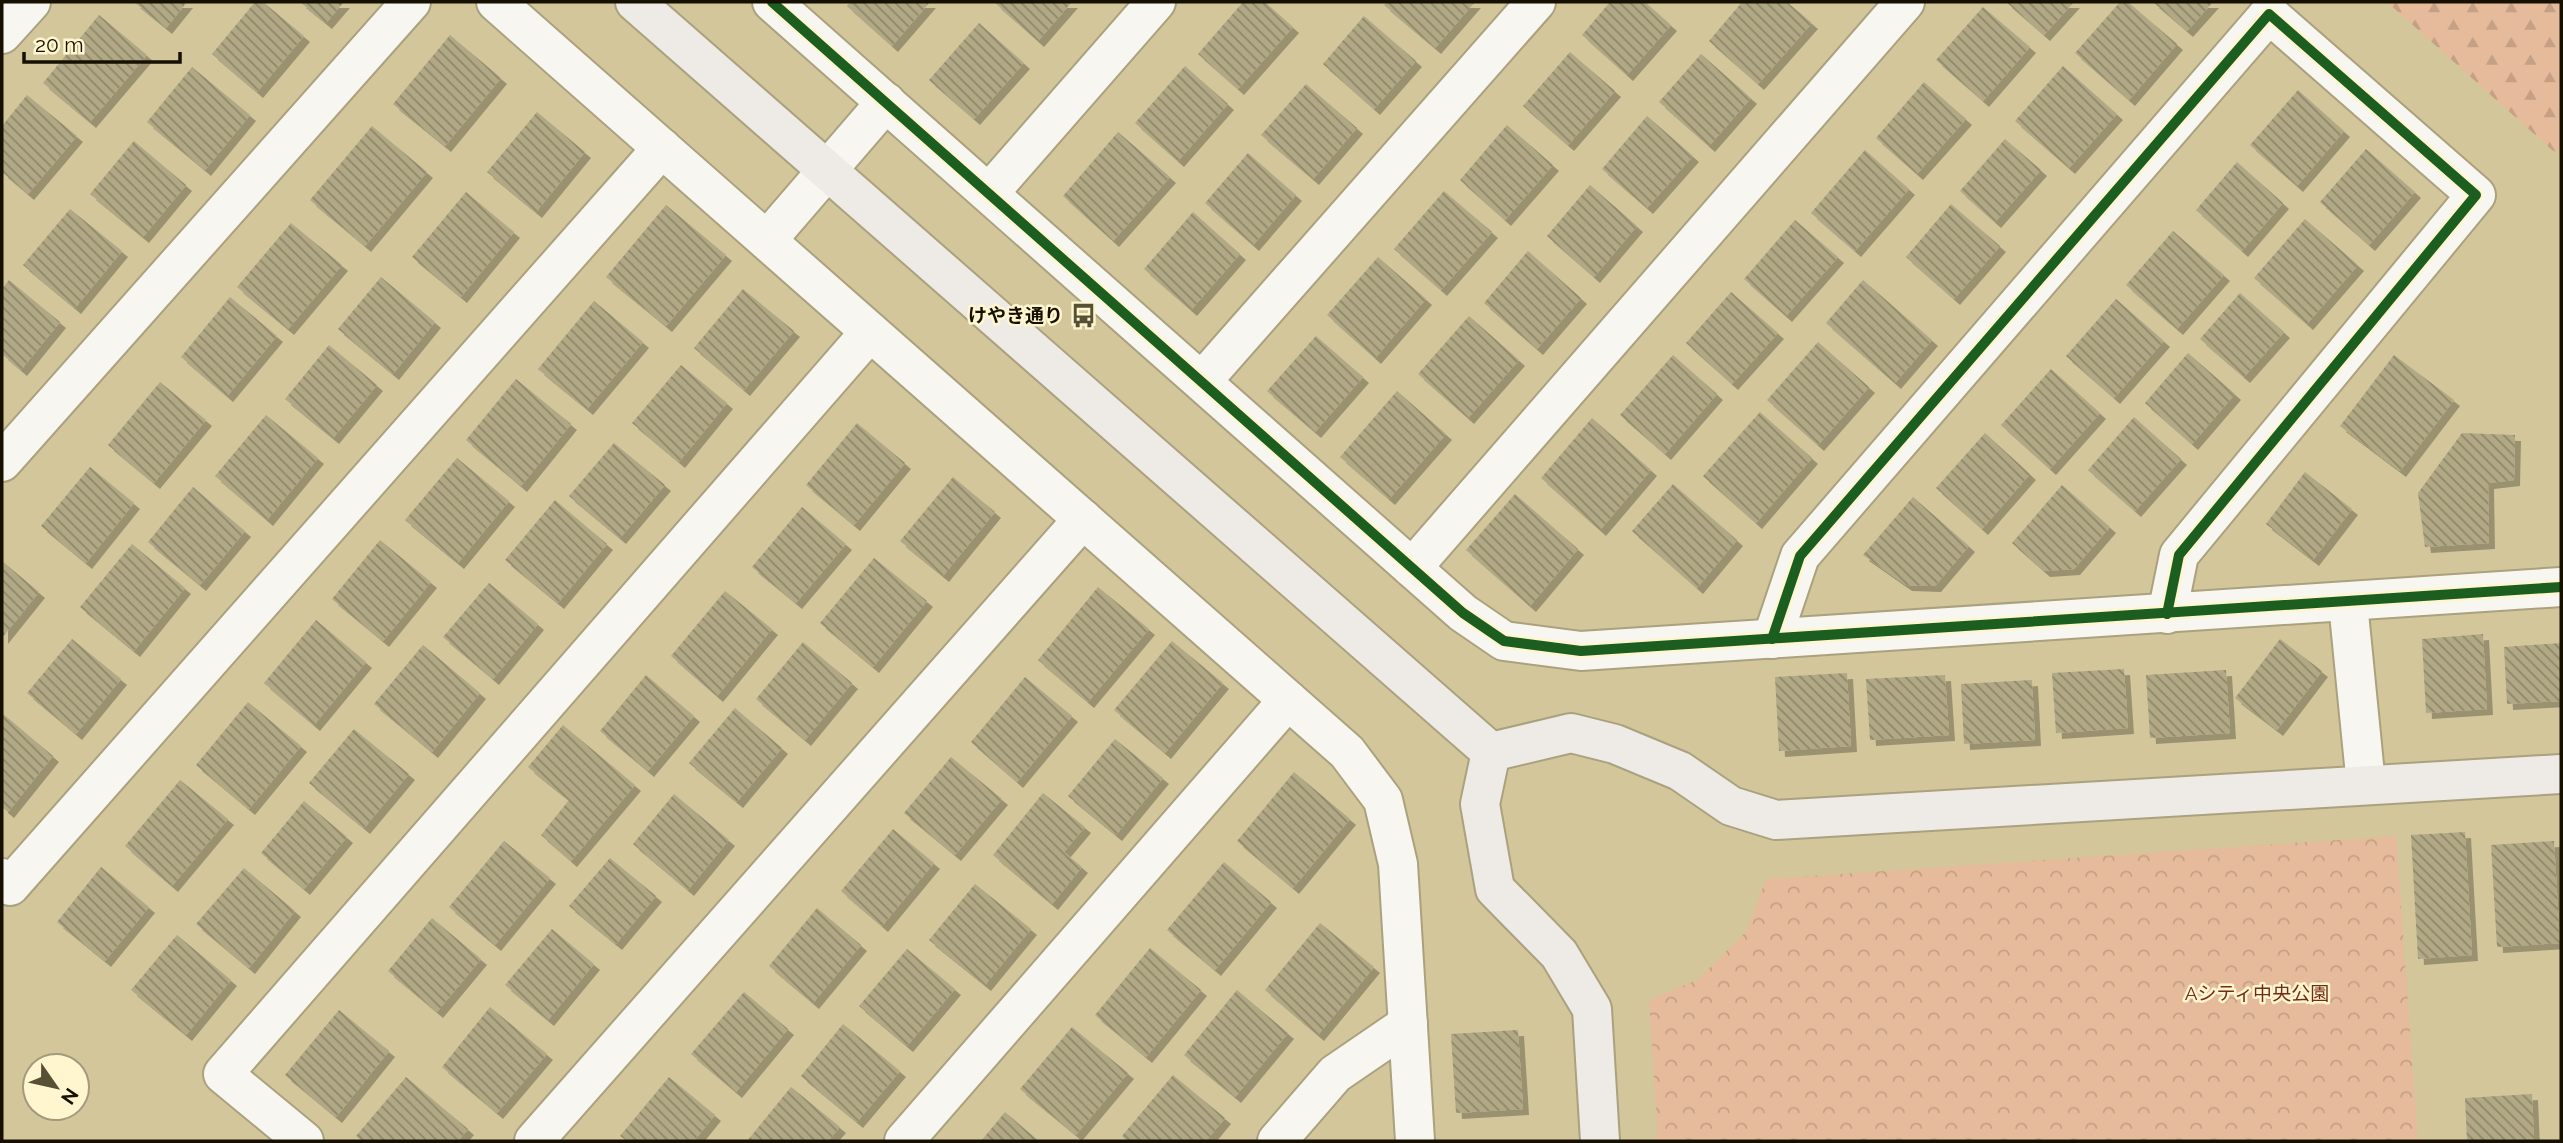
<svg xmlns="http://www.w3.org/2000/svg" width="2563" height="1143" font-family="Raleway,'Noto Sans JP',sans-serif">
<style>
.forest{fill:url(#forest-firs)}
.park{fill:url(#park-crowns)}
.building{fill:url(#building-back-hatch);filter:url(#shadow)}
.lines{fill:none;stroke-linecap:round;stroke-linejoin:round}
.street-casing{stroke:#aaa17e;stroke-width:42}
.secondary-casing{stroke:#aaa17e;stroke-width:42}
.street{stroke:#f8f6f0;stroke-width:38}
.secondary{stroke:#eeeae6;stroke-width:38}
.cycleway-casing{stroke:#fff6cf;stroke-width:15}
.cycleway{stroke:#1b5e20;stroke-width:10}
.labels{text-anchor:middle;stroke-width:5;stroke-linejoin:round;paint-order:stroke}
.poi-label{font-size:19px;font-weight:bold;fill:#161000;stroke:#fff6cf;text-anchor:end}
.park-label{font-size:19px;fill:#742b16;stroke:#fff6cf}
</style>
<defs>
<pattern id="forest-firs" width="22" height="20" patternUnits="userSpaceOnUse" patternTransform="scale(1.75)"><rect width="22" height="20" fill="#e6bb9c"/><path d="M5 1l3.5 6h-7zM16 11l3.5 6h-7z" fill="#c5a085"/></pattern>
<pattern id="park-crowns" width="20" height="18" patternUnits="userSpaceOnUse" patternTransform="scale(1.75)"><rect width="20" height="18" fill="#e6bb9c"/><path d="M2 6a3 3 0 1 1 6 0M12 15a3 3 0 1 1 6 0" fill="none" stroke="#c5a085"/></pattern>
<pattern id="building-back-hatch" width="6" height="6" patternUnits="userSpaceOnUse" patternTransform="scale(1.75)"><rect width="6" height="6" fill="#b1a885"/><path d="M-1 5l2 2M0 0l6 6M5-1l2 2" fill="none" stroke="#8f876a"/></pattern>
<filter id="shadow"><feDropShadow dx="6" dy="6" stdDeviation="0" flood-color="#0004"/></filter>
</defs>
<rect width="100%" height="100%" fill="#d2c69a"/>
<!-- forest -->
<path class="forest" d="M 2387,2 L 2561,2 L 2561,154 L 2552,150 Z"/>
<!-- park -->
<path class="park" d="M 2396,836 L 2418,1141 L 1658,1141 L 1649,1000 L 1697,980 L 1746,932 L 1766,879 Z"/>
<!-- building -->
<g class="building">
<path d="M 134,2 L 187,2 L 166,28 Z"/>
<path d="M 255,2 L 263,2 L 304,36 L 257,92 L 212,54 Z"/>
<path d="M 300,2 L 344,2 L 326,23 Z"/>
<path d="M 850,2 L 930,2 L 892,46 L 847,6 Z"/>
<path d="M 996,2 L 1072,2 L 1038,41 L 995,3 Z"/>
<path d="M 1243,2 L 1265,2 L 1293,27 L 1238,89 L 1198,54 Z"/>
<path d="M 1387,2 L 1475,2 L 1435,48 L 1384,5 Z"/>
<path d="M 1610,2 L 1645,2 L 1671,25 L 1627,75 L 1582,35 Z"/>
<path d="M 1742,2 L 1787,2 L 1812,23 L 1758,84 L 1709,41 Z"/>
<path d="M 2006,2 L 2074,2 L 2044,35 Z"/>
<path d="M 2120,2 L 2128,2 L 2177,44 L 2129,100 L 2075,53 Z"/>
<path d="M 2153,2 L 2213,2 L 2187,31 Z"/>
<path d="M 1983,7 L 2030,47 L 1983,101 L 1936,60 Z"/>
<path d="M 99,15 L 147,55 L 90,122 L 43,83 Z"/>
<path d="M 1364,16 L 1416,61 L 1374,109 L 1323,64 Z"/>
<path d="M 979,23 L 1024,63 L 974,119 L 929,80 Z"/>
<path d="M 450,35 L 501,78 L 445,146 L 393,104 Z"/>
<path d="M 1570,52 L 1615,91 L 1568,145 L 1523,106 Z"/>
<path d="M 1701,54 L 1751,98 L 1709,146 L 1659,102 Z"/>
<path d="M 1185,66 L 1228,104 L 1178,161 L 1135,123 Z"/>
<path d="M 2063,66 L 2117,114 L 2069,168 L 2015,121 Z"/>
<path d="M 192,67 L 250,115 L 205,170 L 147,122 Z"/>
<path d="M 1924,82 L 1966,119 L 1917,174 L 1876,138 Z"/>
<path d="M 1306,84 L 1357,128 L 1313,179 L 1261,135 Z"/>
<path d="M 2298,90 L 2344,131 L 2297,186 L 2250,145 Z"/>
<path d="M 27,95 L 77,136 L 28,194 L 2,172 L 2,126 Z"/>
<path d="M 537,112 L 585,152 L 536,212 L 487,172 Z"/>
<path d="M 1647,116 L 1693,156 L 1647,208 L 1602,169 Z"/>
<path d="M 1507,125 L 1553,165 L 1505,220 L 1460,180 Z"/>
<path d="M 372,126 L 427,172 L 365,246 L 310,200 Z"/>
<path d="M 1118,132 L 1170,177 L 1113,241 L 1063,196 Z"/>
<path d="M 2005,139 L 2041,170 L 1995,222 L 1960,191 Z"/>
<path d="M 134,141 L 186,185 L 143,237 L 90,194 Z"/>
<path d="M 2366,149 L 2415,192 L 2369,245 L 2320,202 Z"/>
<path d="M 1865,150 L 1909,189 L 1855,251 L 1811,213 Z"/>
<path d="M 1248,153 L 1296,195 L 1253,245 L 1205,203 Z"/>
<path d="M 2237,162 L 2283,203 L 2242,251 L 2196,210 Z"/>
<path d="M 1590,185 L 1637,226 L 1594,277 L 1547,236 Z"/>
<path d="M 1444,191 L 1492,232 L 1441,290 L 1394,249 Z"/>
<path d="M 466,192 L 514,232 L 461,297 L 412,257 Z"/>
<path d="M 1951,204 L 2000,246 L 1954,299 L 1906,257 Z"/>
<path d="M 666,205 L 726,255 L 666,326 L 606,277 Z"/>
<path d="M 70,209 L 122,251 L 75,308 L 23,265 Z"/>
<path d="M 1193,212 L 1240,254 L 1191,310 L 1144,269 Z"/>
<path d="M 2305,219 L 2358,265 L 2307,324 L 2254,278 Z"/>
<path d="M 1795,220 L 1838,257 L 1786,316 L 1744,279 Z"/>
<path d="M 291,223 L 342,265 L 288,329 L 237,287 Z"/>
<path d="M 2173,231 L 2224,275 L 2177,329 L 2126,285 Z"/>
<path d="M 1528,251 L 1581,298 L 1537,349 L 1484,303 Z"/>
<path d="M 1378,257 L 1426,299 L 1375,358 L 1327,315 Z"/>
<path d="M 381,277 L 435,322 L 393,374 L 338,329 Z"/>
<path d="M 9,280 L 60,322 L 21,370 L 2,354 L 2,289 Z"/>
<path d="M 1863,280 L 1932,340 L 1895,383 L 1826,323 Z"/>
<path d="M 743,289 L 794,331 L 744,390 L 694,348 Z"/>
<path d="M 1731,292 L 1778,333 L 1732,384 L 1686,343 Z"/>
<path d="M 2240,293 L 2284,332 L 2244,377 L 2200,339 Z"/>
<path d="M 230,297 L 277,336 L 227,396 L 181,357 Z"/>
<path d="M 2116,299 L 2164,341 L 2114,398 L 2066,356 Z"/>
<path d="M 594,301 L 643,342 L 587,409 L 538,369 Z"/>
<path d="M 1469,316 L 1519,360 L 1468,418 L 1418,374 Z"/>
<path d="M 1316,336 L 1363,377 L 1315,432 L 1267,391 Z"/>
<path d="M 1818,342 L 1869,387 L 1818,445 L 1767,400 Z"/>
<path d="M 329,345 L 377,385 L 333,438 L 285,399 Z"/>
<path d="M 2188,353 L 2235,394 L 2192,444 L 2145,403 Z"/>
<path d="M 1673,355 L 1717,394 L 1665,454 L 1620,415 Z"/>
<path d="M 2394,355 L 2454,400 L 2400,471 L 2340,426 Z"/>
<path d="M 681,365 L 727,403 L 679,462 L 632,423 Z"/>
<path d="M 2051,369 L 2100,413 L 2050,469 L 2001,425 Z"/>
<path d="M 516,379 L 571,424 L 521,486 L 466,440 Z"/>
<path d="M 160,382 L 206,420 L 154,483 L 108,445 Z"/>
<path d="M 1397,391 L 1446,434 L 1389,499 L 1340,457 Z"/>
<path d="M 1760,412 L 1812,458 L 1756,523 L 1703,476 Z"/>
<path d="M 266,415 L 318,458 L 267,520 L 215,476 Z"/>
<path d="M 2134,417 L 2181,459 L 2135,511 L 2088,470 Z"/>
<path d="M 1592,418 L 1651,470 L 1600,530 L 1541,478 Z"/>
<path d="M 857,423 L 905,463 L 854,525 L 806,485 Z"/>
<path d="M 1985,433 L 2030,474 L 1982,529 L 1936,488 Z"/>
<path d="M 2462,433 L 2515,435 L 2514,480 L 2488,483 L 2489,543 L 2425,547 L 2418,493 Z"/>
<path d="M 614,443 L 665,485 L 620,538 L 569,496 Z"/>
<path d="M 457,458 L 509,501 L 458,563 L 405,520 Z"/>
<path d="M 90,467 L 134,503 L 86,563 L 41,526 Z"/>
<path d="M 2305,472 L 2352,509 L 2313,560 L 2266,524 Z"/>
<path d="M 953,477 L 995,512 L 943,576 L 900,541 Z"/>
<path d="M 1673,484 L 1737,540 L 1697,588 L 1632,531 Z"/>
<path d="M 2062,485 L 2110,527 L 2074,569 L 2044,571 L 2012,543 Z"/>
<path d="M 193,487 L 245,531 L 200,585 L 148,542 Z"/>
<path d="M 1515,494 L 1578,549 L 1530,606 L 1466,550 Z"/>
<path d="M 1913,497 L 1969,546 L 1935,586 L 1906,585 L 1863,555 Z"/>
<path d="M 555,500 L 607,544 L 558,603 L 505,560 Z"/>
<path d="M 802,507 L 846,544 L 796,603 L 752,567 Z"/>
<path d="M 380,540 L 431,582 L 383,641 L 332,599 Z"/>
<path d="M 132,544 L 185,588 L 134,651 L 80,607 Z"/>
<path d="M 874,558 L 927,601 L 873,667 L 820,623 Z"/>
<path d="M 2,561 L 39,592 L 2,638 Z"/>
<path d="M 489,583 L 538,624 L 493,679 L 443,637 Z"/>
<path d="M 1098,587 L 1149,629 L 1088,702 L 1038,660 Z"/>
<path d="M 725,591 L 772,629 L 717,696 L 671,656 Z"/>
<path d="M 316,620 L 366,662 L 314,725 L 264,683 Z"/>
<path d="M 2483,634 L 2487,709 L 2426,713 L 2422,639 Z"/>
<path d="M 72,639 L 121,679 L 76,734 L 27,693 Z"/>
<path d="M 2280,639 L 2322,671 L 2277,730 L 2235,698 Z"/>
<path d="M 1172,641 L 1223,683 L 1165,753 L 1114,710 Z"/>
<path d="M 803,642 L 852,683 L 805,740 L 756,699 Z"/>
<path d="M 2561,643 L 2561,701 L 2507,704 L 2504,647 Z"/>
<path d="M 423,645 L 480,693 L 432,752 L 374,704 Z"/>
<path d="M 2124,669 L 2128,728 L 2056,733 L 2052,673 Z"/>
<path d="M 2226,670 L 2230,733 L 2150,738 L 2146,675 Z"/>
<path d="M 1847,673 L 1851,746 L 1779,751 L 1775,677 Z"/>
<path d="M 646,675 L 694,716 L 648,771 L 600,731 Z"/>
<path d="M 1945,675 L 1949,735 L 1870,740 L 1866,679 Z"/>
<path d="M 1025,677 L 1072,716 L 1017,782 L 971,742 Z"/>
<path d="M 2032,680 L 2035,740 L 1964,744 L 1961,684 Z"/>
<path d="M 248,702 L 301,746 L 249,809 L 196,765 Z"/>
<path d="M 735,708 L 782,748 L 737,802 L 689,763 Z"/>
<path d="M 2,713 L 53,756 L 8,812 L 2,807 Z"/>
<path d="M 563,725 L 635,785 L 571,861 L 541,835 L 569,800 L 528,767 Z"/>
<path d="M 354,729 L 409,774 L 364,828 L 309,783 Z"/>
<path d="M 1115,739 L 1163,778 L 1116,835 L 1068,796 Z"/>
<path d="M 951,757 L 1002,799 L 955,855 L 904,813 Z"/>
<path d="M 1294,772 L 1350,819 L 1293,888 L 1237,841 Z"/>
<path d="M 180,780 L 228,819 L 172,886 L 125,846 Z"/>
<path d="M 1043,793 L 1085,827 L 1064,852 L 1082,867 L 1052,904 L 993,855 Z"/>
<path d="M 674,794 L 729,840 L 688,890 L 633,844 Z"/>
<path d="M 304,801 L 347,837 L 304,889 L 261,853 Z"/>
<path d="M 893,829 L 934,863 L 882,926 L 841,891 Z"/>
<path d="M 2465,832 L 2472,955 L 2418,959 L 2411,835 Z"/>
<path d="M 504,841 L 550,878 L 495,945 L 449,907 Z"/>
<path d="M 2554,841 L 2560,943 L 2497,947 L 2491,845 Z"/>
<path d="M 610,858 L 656,896 L 616,944 L 569,906 Z"/>
<path d="M 1224,862 L 1271,902 L 1215,970 L 1167,930 Z"/>
<path d="M 101,867 L 149,907 L 105,961 L 57,922 Z"/>
<path d="M 244,868 L 295,911 L 249,968 L 196,924 Z"/>
<path d="M 975,884 L 1031,929 L 985,985 L 929,940 Z"/>
<path d="M 817,908 L 861,945 L 813,1003 L 769,966 Z"/>
<path d="M 432,918 L 481,959 L 437,1012 L 388,971 Z"/>
<path d="M 1320,923 L 1374,967 L 1318,1035 L 1265,990 Z"/>
<path d="M 552,929 L 594,964 L 548,1020 L 505,985 Z"/>
<path d="M 177,935 L 231,980 L 186,1035 L 131,990 Z"/>
<path d="M 1150,948 L 1201,990 L 1146,1057 L 1095,1015 Z"/>
<path d="M 907,949 L 955,989 L 907,1046 L 859,1006 Z"/>
<path d="M 1237,990 L 1288,1033 L 1235,1097 L 1184,1055 Z"/>
<path d="M 744,992 L 788,1029 L 736,1092 L 691,1054 Z"/>
<path d="M 490,1007 L 547,1054 L 497,1113 L 442,1067 Z"/>
<path d="M 339,1010 L 389,1051 L 336,1117 L 285,1075 Z"/>
<path d="M 843,1024 L 900,1071 L 857,1122 L 801,1076 Z"/>
<path d="M 1072,1027 L 1128,1073 L 1076,1135 L 1020,1089 Z"/>
<path d="M 1518,1030 L 1523,1109 L 1456,1113 L 1451,1034 Z"/>
<path d="M 1173,1075 L 1225,1118 L 1206,1141 L 1127,1141 L 1122,1136 Z"/>
<path d="M 406,1077 L 468,1129 L 458,1141 L 362,1141 L 356,1136 Z"/>
<path d="M 669,1077 L 715,1115 L 694,1141 L 627,1141 L 620,1136 Z"/>
<path d="M 791,1087 L 840,1127 L 828,1141 L 747,1141 Z"/>
<path d="M 2532,1094 L 2534,1141 L 2467,1141 L 2465,1098 Z"/>
<path d="M 1005,1112 L 1039,1141 L 981,1141 Z"/>
</g>
<g class="lines">
<defs>
<g id="street">
<path d="M 496,2 L 1347,752 L 1383,800 L 1398,864 L 1415,1141"/>
<path d="M 772,2 L 1463,613 L 1504,641 L 1581,651 L 2561,587"/>
<path d="M 2,34 L 31,2"/>
<path d="M 989,193 L 1156,2"/>
<path d="M 767,240 L 886,102"/>
<path d="M 1202,381 L 1536,2"/>
<path d="M 2,462 L 411,2"/>
<path d="M 1412,568 L 1905,2"/>
<path d="M 2348,603 L 2366,785"/>
<path d="M 1772,639 L 1800,556 L 2269,14 L 2476,195 L 2179,555 L 2167,614"/>
<path d="M 2,878 L 10,886 L 662,148"/>
<path d="M 304,1141 L 223,1074 L 870,332"/>
<path d="M 534,1141 L 1083,519"/>
<path d="M 904,1141 L 1288,700"/>
<path d="M 1277,1141 L 1335,1074 L 1408,1024"/>
</g>
<g id="secondary">
<path d="M 635,2 L 1491,752 L 1480,804 L 1495,889 L 1559,954 L 1592,1009 L 1600,1141"/>
<path d="M 1491,752 L 1571,733 L 1615,744 L 1680,771 L 1731,806 L 1776,820 L 2561,774"/>
</g>
</defs>
<!-- street casing -->
<use href="#street" class="street-casing"/>
<!-- secondary casing -->
<use href="#secondary" class="secondary-casing"/>
<!-- street -->
<use href="#street" class="street"/>
<!-- secondary -->
<use href="#secondary" class="secondary"/>
<defs>
<g id="cycleway">
<path d="M 772,2 L 1463,613 L 1504,641 L 1581,651 L 2561,587"/>
<path d="M 1772,639 L 1800,556 L 2269,14 L 2476,195 L 2179,555 L 2167,614"/>
</g>
</defs>
<!-- cycleway casing -->
<use href="#cycleway" class="cycleway-casing"/>
<!-- cycleway -->
<use href="#cycleway" class="cycleway"/>
</g>
<!-- icons -->
<defs>
<symbol id="bus-bare" viewBox="-9 -9 18 18"><path d="M-5-6H5V4H4V6H2V4H-2V6H-4V4H-5ZM-3.5-4V0h7V-4ZM-3.5 1.2v1.5H-2V1.2ZM2 1.2v1.5H3.5V1.2Z" fill="#585036" stroke="#fff6cf" stroke-width="2.5" paint-order="stroke"/></symbol>
</defs>
<g fill-rule="evenodd">
<use href="#bus-bare" x="1066" y="298" width="35" height="35"/>
</g>
<g class="labels">
<!-- poi labels -->
<g class="poi-label">
<text x="1063" y="322">けやき通り</text>
</g>
<!-- park labels -->
<g class="park-label">
<text x="2257" y="1000">Aシティ中央公園</text>
</g>
</g>
<!-- border -->
<rect width="2563" height="1143" fill="none" stroke="#161000" stroke-width="7"/>
<!-- north arrow -->
<g transform="translate(56 1087) rotate(124)"><circle r="33" fill="#fff6cf" stroke="#a29a7c" stroke-width="2"/>
<path d="M0-5L12 26L0 18L-12 26Z" fill="#585036"/>
<text y="-10" font-size="19" font-weight="bold" text-anchor="middle" fill="#161000">N</text>
</g>
<!-- scale -->
<path d="M24 52v10h156v-10" fill="none" stroke="#161000" stroke-width="3.5"/>
<text x="35" y="52" font-size="21" fill="#161000" stroke="#fff6cf" stroke-width="5" paint-order="stroke">20 m</text>
</svg>
